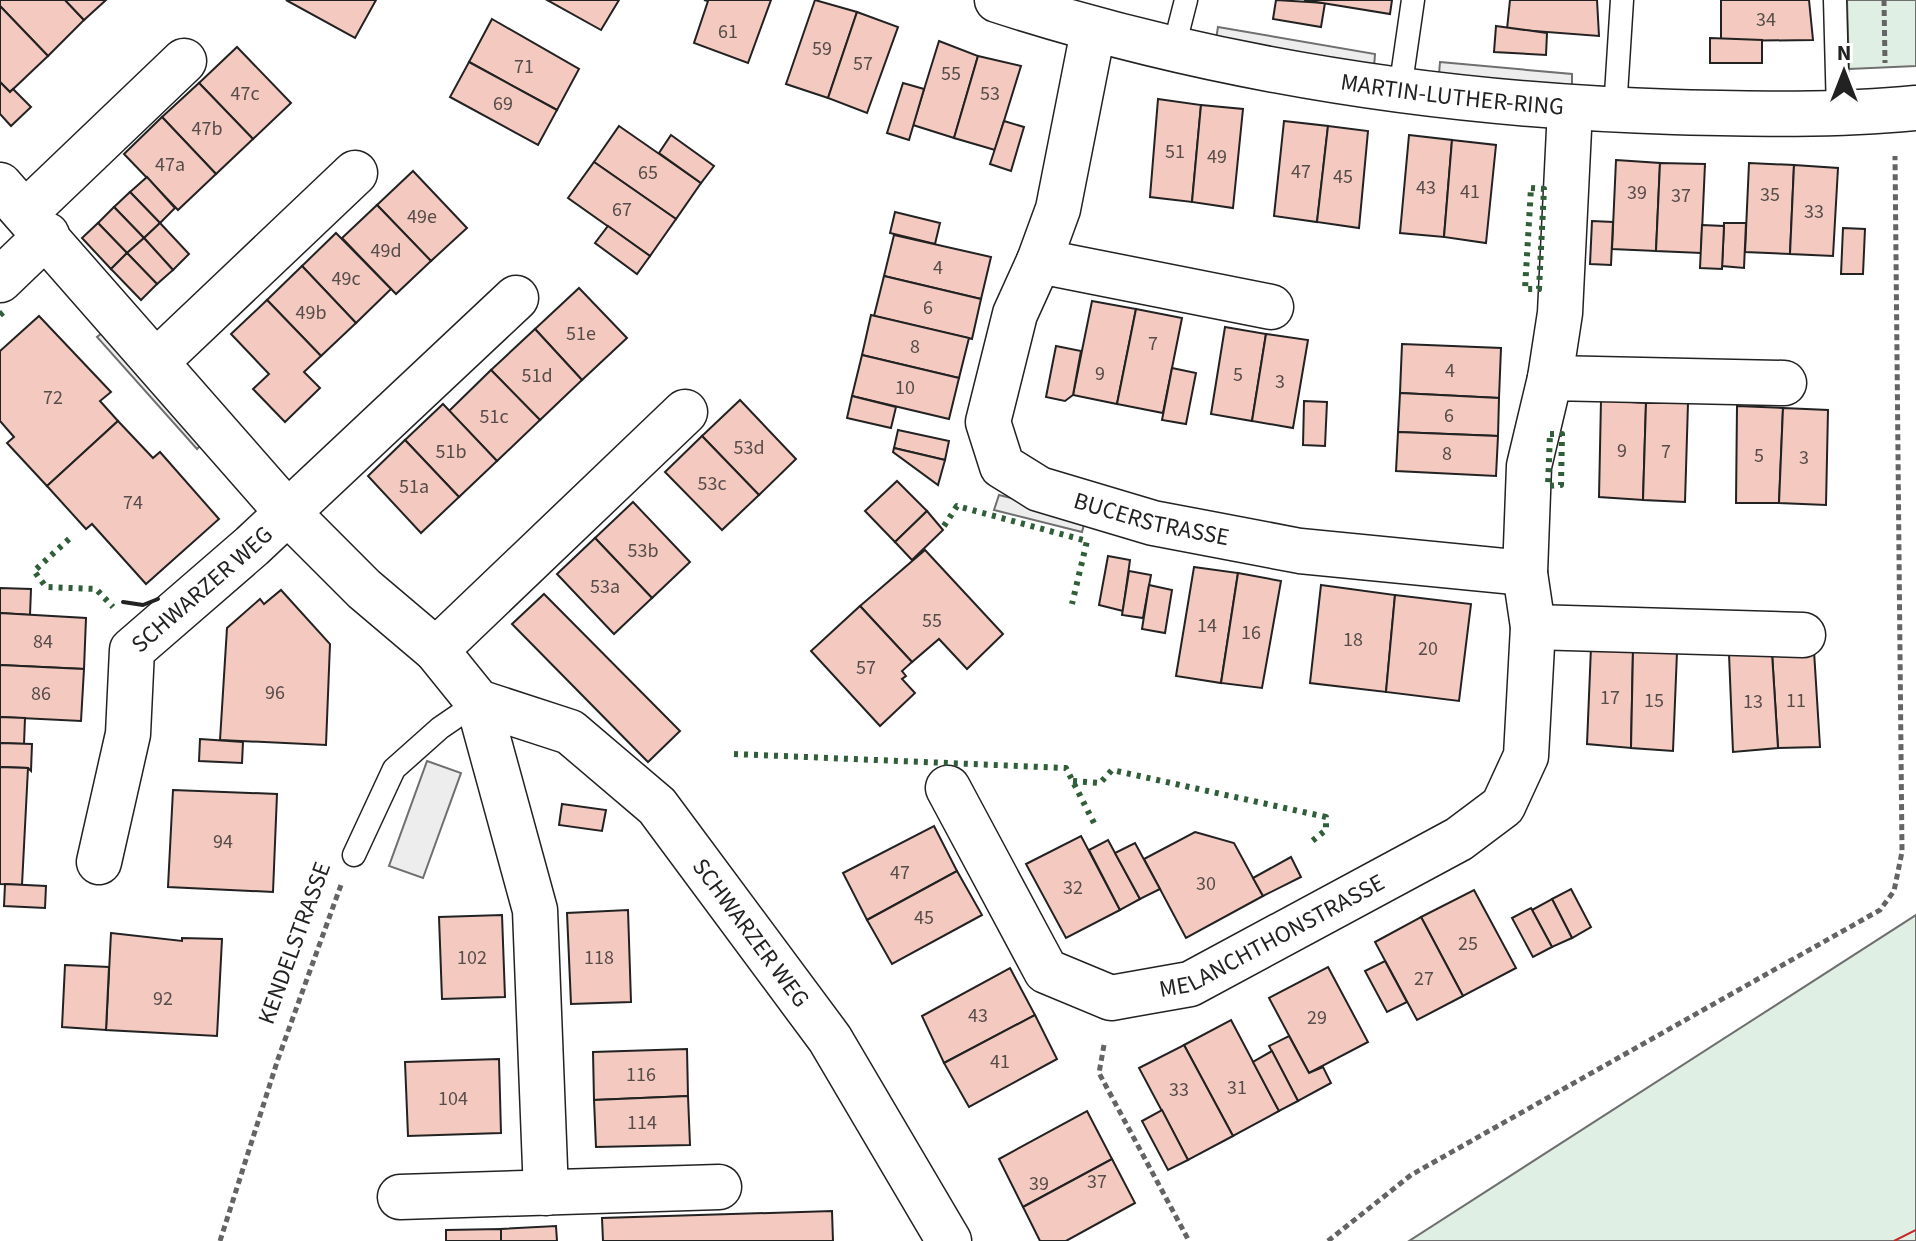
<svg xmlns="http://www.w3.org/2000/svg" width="1916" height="1241" font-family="'Source Sans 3',sans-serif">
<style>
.green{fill:#e0efe3;stroke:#6f6f6f;stroke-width:2}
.parking{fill:#ededed;stroke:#6f6f6f;stroke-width:2}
.building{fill:#f3c9c0;stroke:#222;stroke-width:2}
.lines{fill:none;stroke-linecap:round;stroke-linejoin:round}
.service-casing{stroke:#222;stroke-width:25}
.minor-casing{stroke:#222;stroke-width:47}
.path{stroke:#646464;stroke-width:5;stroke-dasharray:6 4;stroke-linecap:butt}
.service{stroke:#fff;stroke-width:22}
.minor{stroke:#fff;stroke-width:44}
.hedge{stroke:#2f5e38;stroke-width:6;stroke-dasharray:4 6;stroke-linecap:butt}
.wall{stroke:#222;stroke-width:4}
.power{stroke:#c62828;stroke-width:2;stroke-dasharray:28 6 4 6;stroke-linecap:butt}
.labels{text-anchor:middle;stroke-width:6;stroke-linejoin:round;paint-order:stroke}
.number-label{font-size:20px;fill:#564c4a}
.street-label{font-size:24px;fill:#222;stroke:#fff}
</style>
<rect width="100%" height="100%" fill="#fff"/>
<!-- green -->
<g class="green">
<path d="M 1847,0 L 1916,0 L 1916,66 L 1849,69 Z"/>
<path d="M 1916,915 L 1916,1241 L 1409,1241 Z"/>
</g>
<!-- parking -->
<g class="parking">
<path d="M 1218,27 L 1375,54 L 1374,67 L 1216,39 Z"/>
<path d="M 1440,62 L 1572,74 L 1572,86 L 1439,74 Z"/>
<path d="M 106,330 L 205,441 L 197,449 L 97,337 Z"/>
<path d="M 999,495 L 1086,517 L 1082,532 L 994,510 Z"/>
<path d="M 427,761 L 461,773 L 423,878 L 389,866 Z"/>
</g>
<!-- building -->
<g class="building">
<path d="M 0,0 L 65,0 L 84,20 L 48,56 L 0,6 Z"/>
<path d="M 65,0 L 106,0 L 84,20 Z"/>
<path d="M 286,0 L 376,0 L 355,38 Z"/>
<path d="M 547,0 L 619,0 L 601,30 Z"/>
<path d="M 704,0 L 771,0 L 748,63 L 694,43 L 708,1 Z"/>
<path d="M 815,0 L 857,12 L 828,98 L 786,84 Z"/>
<path d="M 1276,0 L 1325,3 L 1321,27 L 1273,19 Z"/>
<path d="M 1304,0 L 1392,0 L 1390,14 Z"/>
<path d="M 1510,0 L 1597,0 L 1599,36 L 1507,29 Z"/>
<path d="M 1721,0 L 1809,0 L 1813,40 L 1721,41 Z"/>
<path d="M 0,6 L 48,56 L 10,92 L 0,82 Z"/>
<path d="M 857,12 L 898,27 L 867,113 L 828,98 Z"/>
<path d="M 492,19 L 579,69 L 557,110 L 469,62 Z"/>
<path d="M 1496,26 L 1547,33 L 1546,55 L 1494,52 Z"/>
<path d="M 1710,38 L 1762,40 L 1762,63 L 1710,63 Z"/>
<path d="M 939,41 L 978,56 L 954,138 L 913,125 Z"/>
<path d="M 237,47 L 291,103 L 253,139 L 199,83 Z"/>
<path d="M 978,56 L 1021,66 L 995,150 L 954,138 Z"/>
<path d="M 469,62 L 557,110 L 538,145 L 450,97 Z"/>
<path d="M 0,82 L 10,92 L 13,89 L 31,107 L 11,126 L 0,114 Z"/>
<path d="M 199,83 L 253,139 L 216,174 L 162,117 Z"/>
<path d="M 903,83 L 924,89 L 909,140 L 887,133 Z"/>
<path d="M 1158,99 L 1201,105 L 1192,202 L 1150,197 Z"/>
<path d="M 1201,105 L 1243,109 L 1233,208 L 1192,202 Z"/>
<path d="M 162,117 L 216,174 L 178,210 L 124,154 Z"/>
<path d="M 1004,121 L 1024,127 L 1011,171 L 990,164 Z"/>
<path d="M 1284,121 L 1328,126 L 1317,222 L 1274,216 Z"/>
<path d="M 619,126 L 701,183 L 676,219 L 594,162 Z"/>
<path d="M 1328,126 L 1368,131 L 1359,228 L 1317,222 Z"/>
<path d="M 671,135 L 714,166 L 701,183 L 659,153 Z"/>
<path d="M 1409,135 L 1452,140 L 1444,237 L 1400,233 Z"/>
<path d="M 1452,140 L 1496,145 L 1486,243 L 1444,237 Z"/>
<path d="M 1616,160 L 1660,163 L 1656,251 L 1612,249 Z"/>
<path d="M 594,162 L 676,219 L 650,256 L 568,198 Z"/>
<path d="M 1660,163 L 1705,164 L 1701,253 L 1656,251 Z"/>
<path d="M 1749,163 L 1794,165 L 1790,254 L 1745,252 Z"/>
<path d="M 1794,165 L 1838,168 L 1833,256 L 1790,254 Z"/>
<path d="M 413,171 L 467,228 L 431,261 L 377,205 Z"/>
<path d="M 147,177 L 175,208 L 160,223 L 130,192 Z"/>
<path d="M 130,192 L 160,223 L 144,238 L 114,207 Z"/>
<path d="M 377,205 L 431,261 L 396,294 L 342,238 Z"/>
<path d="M 114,207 L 144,238 L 127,253 L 98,223 Z"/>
<path d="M 895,212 L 940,223 L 935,244 L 890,233 Z"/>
<path d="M 1592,221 L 1613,222 L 1611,265 L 1590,264 Z"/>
<path d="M 98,223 L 127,253 L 111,269 L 82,238 Z"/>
<path d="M 160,223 L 189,254 L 173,270 L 144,238 Z"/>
<path d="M 1724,223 L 1746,223 L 1744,268 L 1722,266 Z"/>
<path d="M 1702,225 L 1724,226 L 1722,269 L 1700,268 Z"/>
<path d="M 608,226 L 650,256 L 637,274 L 595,243 Z"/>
<path d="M 1843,228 L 1865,229 L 1863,274 L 1841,274 Z"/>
<path d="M 336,233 L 391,289 L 356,323 L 302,266 Z"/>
<path d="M 894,235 L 991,257 L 981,299 L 884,276 Z"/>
<path d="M 144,238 L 173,270 L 157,284 L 127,253 Z"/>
<path d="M 127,253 L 157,284 L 141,300 L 111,269 Z"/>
<path d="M 302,266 L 356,323 L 321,356 L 267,300 Z"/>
<path d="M 884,276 L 981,299 L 972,339 L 874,316 Z"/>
<path d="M 579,288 L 627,338 L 582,380 L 535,329 Z"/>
<path d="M 267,300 L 321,356 L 304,372 L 320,388 L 285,422 L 253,389 L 269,374 L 231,334 Z"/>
<path d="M 1092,301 L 1136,309 L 1117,404 L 1073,395 Z"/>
<path d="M 1136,309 L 1182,318 L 1163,413 L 1117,404 Z"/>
<path d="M 871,315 L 969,338 L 959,378 L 862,355 Z"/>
<path d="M 39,316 L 111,392 L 100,401 L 118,421 L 47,486 L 7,443 L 14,437 L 0,421 L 0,351 Z"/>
<path d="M 1225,327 L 1266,334 L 1252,421 L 1211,414 Z"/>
<path d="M 535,329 L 582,380 L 540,420 L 491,370 Z"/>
<path d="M 1266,334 L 1308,340 L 1293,428 L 1252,421 Z"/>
<path d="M 1402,344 L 1501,348 L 1499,398 L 1400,393 Z"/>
<path d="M 1056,346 L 1081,351 L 1073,395 L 1065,401 L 1046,397 Z"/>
<path d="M 862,355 L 959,378 L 949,419 L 852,396 Z"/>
<path d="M 1172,368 L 1196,373 L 1186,424 L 1162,420 Z"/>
<path d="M 491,370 L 540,420 L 497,461 L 449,411 Z"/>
<path d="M 1400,393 L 1499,398 L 1498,436 L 1398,432 Z"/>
<path d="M 852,396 L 896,407 L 891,428 L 847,418 Z"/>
<path d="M 740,400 L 796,459 L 759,495 L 702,436 Z"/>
<path d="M 1601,400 L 1646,403 L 1643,500 L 1599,497 Z"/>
<path d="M 1304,401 L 1327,402 L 1325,446 L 1303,445 Z"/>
<path d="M 1646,403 L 1688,403 L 1685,502 L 1643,500 Z"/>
<path d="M 443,404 L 497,461 L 459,497 L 405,440 Z"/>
<path d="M 1737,406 L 1783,408 L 1779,503 L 1736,503 Z"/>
<path d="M 1783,408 L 1828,410 L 1826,505 L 1779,503 Z"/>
<path d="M 118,421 L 153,458 L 160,452 L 219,519 L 146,584 L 92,524 L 86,529 L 47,486 Z"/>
<path d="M 898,430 L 949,441 L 945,460 L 894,448 Z"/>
<path d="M 1398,432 L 1498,436 L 1496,476 L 1396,471 Z"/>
<path d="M 702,436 L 759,495 L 722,530 L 665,472 Z"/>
<path d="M 405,440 L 459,497 L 421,533 L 368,476 Z"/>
<path d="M 894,448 L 945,460 L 938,485 L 893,452 Z"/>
<path d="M 897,481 L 927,511 L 895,542 L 865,511 Z"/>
<path d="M 633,502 L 690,562 L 652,598 L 595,538 Z"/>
<path d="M 927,511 L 943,530 L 912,560 L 895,542 Z"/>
<path d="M 595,538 L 652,598 L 614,634 L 557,574 Z"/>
<path d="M 925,550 L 1003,634 L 967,669 L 939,639 L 912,662 L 860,606 Z"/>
<path d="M 1108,556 L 1130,560 L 1123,611 L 1099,605 Z"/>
<path d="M 1194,567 L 1238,573 L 1221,683 L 1176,676 Z"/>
<path d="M 1129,571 L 1151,575 L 1143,618 L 1122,615 Z"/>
<path d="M 1238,573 L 1281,581 L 1262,688 L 1221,683 Z"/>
<path d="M 1149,585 L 1172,590 L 1165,633 L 1142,629 Z"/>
<path d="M 1321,585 L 1395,595 L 1386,692 L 1310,683 Z"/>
<path d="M 0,588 L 31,589 L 30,615 L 0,613 Z"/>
<path d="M 281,590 L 330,644 L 326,745 L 220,740 L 227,628 L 260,599 L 264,604 Z"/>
<path d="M 544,594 L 680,731 L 648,762 L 512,624 Z"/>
<path d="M 1395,595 L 1471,604 L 1459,701 L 1386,692 Z"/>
<path d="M 860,606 L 912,662 L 902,671 L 906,676 L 902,679 L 915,693 L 880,726 L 811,651 Z"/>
<path d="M 0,613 L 86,618 L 84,669 L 0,665 Z"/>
<path d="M 1591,647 L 1633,650 L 1631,748 L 1587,744 Z"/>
<path d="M 1633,650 L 1677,652 L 1673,751 L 1631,748 Z"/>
<path d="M 1814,651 L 1820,747 L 1778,748 L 1772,653 Z"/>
<path d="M 1772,653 L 1778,748 L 1733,752 L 1729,654 Z"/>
<path d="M 0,665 L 84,669 L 81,721 L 0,717 Z"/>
<path d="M 0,717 L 25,718 L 24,744 L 0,743 Z"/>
<path d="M 200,739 L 243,742 L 242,763 L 199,761 Z"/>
<path d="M 0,743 L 32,744 L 31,771 L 28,768 L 0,767 Z"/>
<path d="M 0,767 L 28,768 L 22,885 L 0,884 Z"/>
<path d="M 173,790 L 277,794 L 273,892 L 168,887 Z"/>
<path d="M 562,804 L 606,810 L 602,831 L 559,825 Z"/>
<path d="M 934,826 L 957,871 L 867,920 L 843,873 Z"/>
<path d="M 1195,832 L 1234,843 L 1263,896 L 1186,938 L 1144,859 Z"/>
<path d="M 1081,836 L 1120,910 L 1066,938 L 1026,864 Z"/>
<path d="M 1108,840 L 1140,899 L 1120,910 L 1089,850 Z"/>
<path d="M 1135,843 L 1160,889 L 1140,899 L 1115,853 Z"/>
<path d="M 1291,857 L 1301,877 L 1263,896 L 1253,878 Z"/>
<path d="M 957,871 L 982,915 L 892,964 L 867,920 Z"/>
<path d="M 5,884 L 46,886 L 45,908 L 4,906 Z"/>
<path d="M 1571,889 L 1591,927 L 1572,938 L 1552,899 Z"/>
<path d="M 1474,890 L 1516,968 L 1463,996 L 1421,917 Z"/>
<path d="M 1552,899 L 1572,938 L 1552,947 L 1532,910 Z"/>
<path d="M 1531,908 L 1552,947 L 1533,957 L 1512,918 Z"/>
<path d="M 628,910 L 631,1002 L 571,1004 L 567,913 Z"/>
<path d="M 502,915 L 505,997 L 442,999 L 439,917 Z"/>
<path d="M 1421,917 L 1463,996 L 1417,1020 L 1375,942 Z"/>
<path d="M 111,933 L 182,941 L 182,938 L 222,939 L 217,1036 L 106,1030 Z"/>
<path d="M 1385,961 L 1407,1002 L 1387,1012 L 1365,971 Z"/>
<path d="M 65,965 L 109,967 L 106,1030 L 62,1027 Z"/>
<path d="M 1328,967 L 1368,1042 L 1309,1073 L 1269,998 Z"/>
<path d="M 1010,968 L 1035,1015 L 944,1063 L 922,1016 Z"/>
<path d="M 1035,1015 L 1057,1059 L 969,1107 L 944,1063 Z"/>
<path d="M 1231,1020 L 1279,1111 L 1233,1136 L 1184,1045 Z"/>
<path d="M 1289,1036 L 1309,1073 L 1323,1067 L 1331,1083 L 1298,1101 L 1269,1046 Z"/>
<path d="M 1184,1045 L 1233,1136 L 1188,1160 L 1139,1068 Z"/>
<path d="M 687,1049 L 688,1096 L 594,1100 L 593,1052 Z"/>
<path d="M 1272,1051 L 1298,1101 L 1279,1111 L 1253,1062 Z"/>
<path d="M 499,1059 L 501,1133 L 408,1136 L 405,1062 Z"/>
<path d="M 688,1096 L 690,1145 L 596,1147 L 594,1100 Z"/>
<path d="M 1162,1110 L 1188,1160 L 1168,1170 L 1142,1121 Z"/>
<path d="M 1087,1111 L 1112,1159 L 1023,1207 L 999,1159 Z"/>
<path d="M 1112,1159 L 1135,1203 L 1066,1241 L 1040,1241 L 1023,1207 Z"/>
<path d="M 832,1211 L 833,1241 L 603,1241 L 602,1218 Z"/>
<path d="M 556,1226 L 557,1241 L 501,1241 L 501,1229 Z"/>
<path d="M 501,1229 L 501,1241 L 446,1241 L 446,1230 Z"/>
</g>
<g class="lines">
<defs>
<g id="service">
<path d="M 1835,0 L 1838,112"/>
<path d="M 1173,51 L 1186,0"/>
<path d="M 1400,90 L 1413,0"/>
<path d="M 1615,110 L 1622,0"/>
<path d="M 354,855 L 394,769 L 440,728 L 478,702"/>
</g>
<g id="minor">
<path id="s1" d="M 997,0 C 1217,71 1444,105 1674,112 C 1755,114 1836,116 1916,108"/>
<path d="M 1093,31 L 1058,209 L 1039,261 L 1271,307"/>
<path id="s2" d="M 0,185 L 287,512 L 364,589 L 436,650 L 478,702 L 570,732 L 657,806 L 830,1039 L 949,1241"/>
<path d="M 25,213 L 184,61"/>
<path id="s3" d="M 1039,261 L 1015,314 L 988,422 L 1002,466 L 1039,489 L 1153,523 L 1300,551 L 1525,573"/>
<path d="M 0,280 L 47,235"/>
<path d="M 156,362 L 355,173"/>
<path d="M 1550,378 L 1560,313 L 1570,109"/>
<path d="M 1533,627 L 1803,635"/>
<path d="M 436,650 L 685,412"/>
<path d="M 478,702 L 535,910 L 546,1193"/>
<path id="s4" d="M 948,788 L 1046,971 L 1111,998 L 1190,984 L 1459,839 L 1503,806 L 1526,756 L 1533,627 L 1525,573 L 1529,466 L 1550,378 L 1784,383"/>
<path id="s5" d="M 99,862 L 128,734 L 132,650 L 252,546 L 516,298"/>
<path d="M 400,1197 L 719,1187"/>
</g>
</defs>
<!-- service casing -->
<use href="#service" class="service-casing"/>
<!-- minor casing -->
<use href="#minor" class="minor-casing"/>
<!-- path -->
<g class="path">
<path d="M 1884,0 L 1885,63"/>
<path d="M 1104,1045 L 1099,1073 L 1189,1241"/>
<path d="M 220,1241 L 278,1059 L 341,885"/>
<path d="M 1328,1241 L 1411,1175 L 1880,910 L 1894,891 L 1902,852 L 1895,156"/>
</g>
<!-- service -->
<use href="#service" class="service"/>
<!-- minor -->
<use href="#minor" class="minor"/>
<!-- hedge -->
<g class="hedge">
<path d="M 1531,188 L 1544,189 L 1539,289 L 1525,289 Z"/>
<path d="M 0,315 L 7,309"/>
<path d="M 1550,434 L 1562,434 L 1561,485 L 1548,486 Z"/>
<path d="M 944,526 L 957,506 L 1087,541 L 1072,604"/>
<path d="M 69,539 L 34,571 L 46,587 L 96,589 L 113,607"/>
<path d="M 734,754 L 1066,768 L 1095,825"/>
<path d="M 1073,781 L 1100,783 L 1112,770 L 1326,817 L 1326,830 L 1311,842"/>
</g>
<!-- wall -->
<path class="wall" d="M 123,602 L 143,605 L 158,599"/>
<!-- power -->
<path class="power" d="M 1894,1241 L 1916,1230"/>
</g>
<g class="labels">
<!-- number labels -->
<g class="number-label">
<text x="1766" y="26">34</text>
<text x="728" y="38">61</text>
<text x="822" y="55">59</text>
<text x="863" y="70">57</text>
<text x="524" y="73">71</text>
<text x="951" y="80">55</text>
<text x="245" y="100">47c</text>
<text x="990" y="100">53</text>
<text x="503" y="110">69</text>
<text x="207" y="135">47b</text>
<text x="1175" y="158">51</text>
<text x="1217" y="163">49</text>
<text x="170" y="171">47a</text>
<text x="1301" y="178">47</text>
<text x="648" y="179">65</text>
<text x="1343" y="183">45</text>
<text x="1426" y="194">43</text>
<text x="1470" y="198">41</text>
<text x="1637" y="199">39</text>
<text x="1770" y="201">35</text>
<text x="1681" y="202">37</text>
<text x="622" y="216">67</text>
<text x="1814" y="218">33</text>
<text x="422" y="223">49e</text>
<text x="386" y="257">49d</text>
<text x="938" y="274">4</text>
<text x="346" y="285">49c</text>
<text x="928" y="314">6</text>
<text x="311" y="319">49b</text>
<text x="581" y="340">51e</text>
<text x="1153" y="350">7</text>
<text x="915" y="353">8</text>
<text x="1450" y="377">4</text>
<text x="1100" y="380">9</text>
<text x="1238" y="381">5</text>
<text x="537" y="382">51d</text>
<text x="1280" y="388">3</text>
<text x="905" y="394">10</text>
<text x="53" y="404">72</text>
<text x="1449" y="422">6</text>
<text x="494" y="423">51c</text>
<text x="749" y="454">53d</text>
<text x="1622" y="457">9</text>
<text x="451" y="458">51b</text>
<text x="1666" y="458">7</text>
<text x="1447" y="460">8</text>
<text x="1759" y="462">5</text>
<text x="1804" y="464">3</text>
<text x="712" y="490">53c</text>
<text x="414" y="493">51a</text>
<text x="133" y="509">74</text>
<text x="643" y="557">53b</text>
<text x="605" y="593">53a</text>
<text x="932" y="627">55</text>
<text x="1207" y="632">14</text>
<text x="1251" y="639">16</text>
<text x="1353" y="646">18</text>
<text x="43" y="648">84</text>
<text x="1428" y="655">20</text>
<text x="866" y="674">57</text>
<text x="275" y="699">96</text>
<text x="41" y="700">86</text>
<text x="1610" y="704">17</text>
<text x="1654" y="707">15</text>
<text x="1796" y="707">11</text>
<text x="1753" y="708">13</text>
<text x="223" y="848">94</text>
<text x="900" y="879">47</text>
<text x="1206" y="890">30</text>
<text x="1073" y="894">32</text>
<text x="924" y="924">45</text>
<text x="1468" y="950">25</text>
<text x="472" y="964">102</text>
<text x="599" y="964">118</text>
<text x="1424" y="985">27</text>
<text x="163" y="1005">92</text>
<text x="978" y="1022">43</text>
<text x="1317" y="1024">29</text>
<text x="1000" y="1068">41</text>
<text x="641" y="1081">116</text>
<text x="1237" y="1094">31</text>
<text x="1179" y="1096">33</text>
<text x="453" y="1105">104</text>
<text x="642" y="1129">114</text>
<text x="1097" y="1188">37</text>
<text x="1039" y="1190">39</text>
</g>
<!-- street labels -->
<g class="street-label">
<text dy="8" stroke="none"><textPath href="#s1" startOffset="466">MARTIN-LUTHER-RING</textPath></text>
<text dy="8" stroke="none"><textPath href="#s3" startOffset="376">BUCERSTRASSE</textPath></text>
<text dy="8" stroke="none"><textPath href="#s5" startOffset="308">SCHWARZER WEG</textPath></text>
<text dy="8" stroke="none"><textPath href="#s2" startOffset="1074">SCHWARZER WEG</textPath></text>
<text dy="8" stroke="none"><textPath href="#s4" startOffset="452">MELANCHTHONSTRASSE</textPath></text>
<text transform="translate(294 943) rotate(-70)" y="8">KENDELSTRASSE</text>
</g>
</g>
<!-- north arrow -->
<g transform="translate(1844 72)" stroke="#ffffff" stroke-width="6" paint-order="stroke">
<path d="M0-6L14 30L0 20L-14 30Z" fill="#222222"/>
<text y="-12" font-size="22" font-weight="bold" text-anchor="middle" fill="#222222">N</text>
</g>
</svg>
